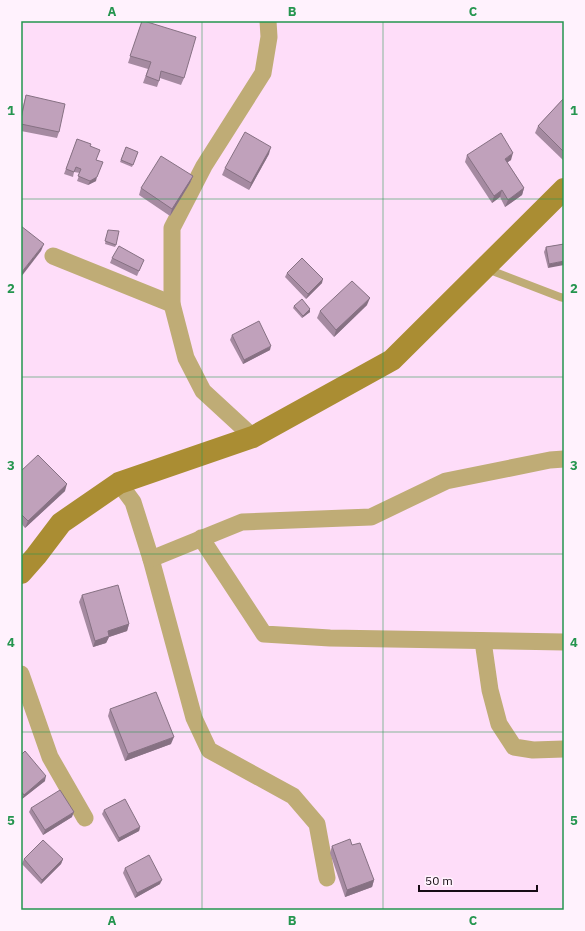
<svg xmlns="http://www.w3.org/2000/svg" width="585" height="931" font-family="'IBM Plex Sans',sans-serif">
<style>
.lines{fill:none;stroke-linecap:round;stroke-linejoin:round}
.lane{stroke:#bfac76;stroke-width:8}
.street{stroke:#bfac76;stroke-width:17}
.secondary{stroke:#aa8d33;stroke-width:22}
.wall{fill:#a58aa1}
.shaded-wall{fill:#867183}
.building{fill:#c0a1bb;stroke:#867183}
.grid{fill:none;stroke:#25954f;stroke-width:1;stroke-opacity:0.55}
.neatline{fill:none;stroke:#25954f;stroke-width:1.5}
.grid-label{font-size:13px;text-anchor:middle;font-weight:bold;fill:#25954f}
</style>
<rect width="100%" height="100%" fill="#feddf9"/>
<g class="lines">
<!-- lane -->
<path class="lane" d="M 487,266 L 495,272 L 560,297 L 564,298"/>
<!-- street -->
<g class="street">
<path d="M 53,256 L 172,304"/>
<path d="M 253,437 L 203,391 L 186,358 L 172,304 L 172,228 L 204,166 L 263,73 L 269,37 L 268,21"/>
<path d="M 119,483 L 133,502 L 151,559 L 194,718 L 209,750 L 293,796 L 317,824 L 327,878"/>
<path d="M 201,538 L 264,634 L 330,638 L 564,642"/>
<path d="M 151,559 L 242,522 L 371,517 L 446,481 L 550,460 L 564,459"/>
<path d="M 483,641 L 490,690 L 499,724 L 514,747 L 533,750 L 564,749"/>
<path d="M 21,674 L 50,757 L 85,818"/>
</g>
<!-- secondary -->
<path class="secondary" d="M 21,573 L 36,556 L 61,523 L 119,483 L 253,437 L 392,360 L 564,189"/>
</g>
<!-- wall -->
<g class="wall">
<path d="M 142,21 L 184,78 L 181,85 L 160,78 L 157,87 L 143,83 L 148,69 L 128,63 Z"/>
<path d="M 26,95 L 59,132 L 57,138 L 21,131 L 21,115 L 24,102 Z"/>
<path d="M 564,98 L 564,161 L 535,133 L 538,126 Z"/>
<path d="M 77,139 L 90,146 L 96,160 L 96,181 L 88,185 L 77,181 L 80,173 L 74,172 L 73,177 L 64,174 Z"/>
<path d="M 126,147 L 138,152 L 132,167 L 120,162 Z"/>
<path d="M 269,154 L 249,190 L 222,175 L 225,168 Z"/>
<path d="M 467,155 L 511,160 L 507,162 L 524,188 L 522,195 L 505,207 L 500,197 L 492,203 L 465,162 Z"/>
<path d="M 193,176 L 190,183 L 170,216 L 139,195 L 141,188 Z"/>
<path d="M 108,230 L 116,245 L 115,247 L 105,244 Z"/>
<path d="M 564,244 L 548,268 L 544,252 L 546,247 Z"/>
<path d="M 112,258 L 142,264 L 137,276 L 110,263 Z"/>
<path d="M 287,273 L 322,283 L 306,299 L 285,277 Z"/>
<path d="M 367,305 L 334,337 L 317,318 L 320,311 Z"/>
<path d="M 294,306 L 310,309 L 310,312 L 302,318 L 293,308 Z"/>
<path d="M 232,335 L 270,350 L 243,364 L 230,340 Z"/>
<path d="M 21,471 L 65,491 L 25,528 L 21,523 Z"/>
<path d="M 82,595 L 129,624 L 127,631 L 109,637 L 106,643 L 93,647 L 79,602 Z"/>
<path d="M 110,709 L 171,744 L 125,761 L 108,716 Z"/>
<path d="M 21,755 L 45,781 L 22,799 L 21,798 Z"/>
<path d="M 31,808 L 72,817 L 43,835 L 29,812 Z"/>
<path d="M 104,810 L 140,827 L 139,831 L 118,842 L 102,814 Z"/>
<path d="M 352,845 L 374,880 L 372,887 L 345,897 L 330,853 L 332,846 Z"/>
<path d="M 24,859 L 63,859 L 61,864 L 41,884 L 22,864 Z"/>
<path d="M 125,868 L 160,884 L 135,898 L 123,873 Z"/>
</g>
<!-- shaded-wall -->
<g class="shaded-wall">
<path d="M 217,21 L 231,21 L 231,22 Z"/>
<path d="M 271,147 L 269,154 L 249,190 L 251,183 Z"/>
<path d="M 513,153 L 511,160 L 502,166 L 505,159 Z"/>
<path d="M 193,176 L 190,183 L 170,216 L 172,209 Z"/>
<path d="M 97,177 L 96,181 L 88,185 L 90,181 Z"/>
<path d="M 524,188 L 522,195 L 505,207 L 508,200 Z"/>
<path d="M 502,190 L 500,197 L 492,203 L 494,196 Z"/>
<path d="M 44,244 L 41,251 L 21,277 L 21,273 Z"/>
<path d="M 564,261 L 564,265 L 548,268 L 549,264 Z"/>
<path d="M 323,279 L 322,283 L 306,299 L 308,294 Z"/>
<path d="M 370,298 L 367,305 L 334,337 L 336,330 Z"/>
<path d="M 310,309 L 310,312 L 302,318 L 303,316 Z"/>
<path d="M 271,346 L 270,350 L 243,364 L 244,360 Z"/>
<path d="M 67,484 L 65,491 L 25,528 L 28,521 Z"/>
<path d="M 129,624 L 127,631 L 109,637 L 106,643 L 93,647 L 95,641 L 108,631 Z"/>
<path d="M 174,737 L 171,744 L 125,761 L 128,754 Z"/>
<path d="M 46,776 L 45,781 L 22,799 L 24,795 Z"/>
<path d="M 74,812 L 72,817 L 43,835 L 45,830 Z"/>
<path d="M 140,827 L 139,831 L 118,842 L 119,838 Z"/>
<path d="M 63,859 L 61,864 L 41,884 L 42,880 Z"/>
<path d="M 162,880 L 160,884 L 135,898 L 137,893 Z"/>
<path d="M 374,880 L 372,887 L 345,897 L 347,890 Z"/>
</g>
<!-- building -->
<g class="building">
<path d="M 142,21 L 144,21 L 196,37 L 184,78 L 161,71 L 159,81 L 146,76 L 151,62 L 130,56 Z"/>
<path d="M 26,95 L 65,104 L 59,132 L 21,124 L 21,119 Z"/>
<path d="M 564,98 L 564,152 L 538,126 Z"/>
<path d="M 245,132 L 271,147 L 251,183 L 225,168 Z"/>
<path d="M 501,133 L 513,153 L 505,159 L 524,188 L 508,200 L 502,190 L 494,196 L 467,155 Z"/>
<path d="M 77,139 L 91,144 L 90,146 L 100,150 L 96,160 L 103,162 L 97,177 L 90,181 L 78,176 L 81,169 L 76,167 L 74,172 L 66,169 Z"/>
<path d="M 126,147 L 138,152 L 133,165 L 121,160 Z"/>
<path d="M 161,156 L 193,176 L 172,209 L 141,188 Z"/>
<path d="M 21,226 L 44,244 L 21,273 Z"/>
<path d="M 108,230 L 119,231 L 116,245 L 105,241 Z"/>
<path d="M 564,244 L 564,261 L 549,264 L 546,247 Z"/>
<path d="M 119,246 L 144,260 L 139,271 L 112,258 Z"/>
<path d="M 302,258 L 323,279 L 308,294 L 287,273 Z"/>
<path d="M 352,281 L 370,298 L 336,330 L 320,311 Z"/>
<path d="M 302,299 L 310,309 L 303,316 L 294,306 Z"/>
<path d="M 259,321 L 271,346 L 244,360 L 232,335 Z"/>
<path d="M 38,455 L 67,484 L 28,521 L 21,514 L 21,471 Z"/>
<path d="M 118,585 L 129,624 L 108,631 L 109,636 L 95,641 L 82,595 Z"/>
<path d="M 156,692 L 174,737 L 128,754 L 110,709 Z"/>
<path d="M 25,751 L 46,776 L 24,795 L 21,791 L 21,755 Z"/>
<path d="M 60,790 L 74,812 L 45,830 L 31,808 Z"/>
<path d="M 125,799 L 140,827 L 119,838 L 104,810 Z"/>
<path d="M 350,839 L 352,845 L 360,843 L 374,880 L 347,890 L 332,846 Z"/>
<path d="M 43,840 L 63,859 L 42,880 L 24,859 Z"/>
<path d="M 149,855 L 162,880 L 137,893 L 125,868 Z"/>
</g>
<!-- grid -->
<path class="grid" d="M 202,21 L 202,910M 383,21 L 383,910M 21,199 L 564,199M 21,377 L 564,377M 21,554 L 564,554M 21,732 L 564,732"/>
<!-- border -->
<rect width="585" height="931" fill="none" stroke="#fff2fd" stroke-width="44"/>
<!-- scale -->
<path d="M419 885v6h118v-6" fill="none" stroke="#160b14" stroke-width="2"/>
<text x="425" y="885" font-size="12" fill="#160b14" stroke="#fff2fd" stroke-width="3" paint-order="stroke">50 m</text>
<rect x="22" y="22" width="541" height="887" class="neatline"/>
<g class="grid-label">
<text x="112" y="16">A</text>
<text x="292" y="16">B</text>
<text x="473" y="16">C</text>
<text x="11" y="115">1</text>
<text x="574" y="115">1</text>
<text x="11" y="293">2</text>
<text x="574" y="293">2</text>
<text x="11" y="470">3</text>
<text x="574" y="470">3</text>
<text x="11" y="647">4</text>
<text x="574" y="647">4</text>
<text x="11" y="825">5</text>
<text x="574" y="825">5</text>
<text x="112" y="925">A</text>
<text x="292" y="925">B</text>
<text x="473" y="925">C</text>
</g>
</svg>
